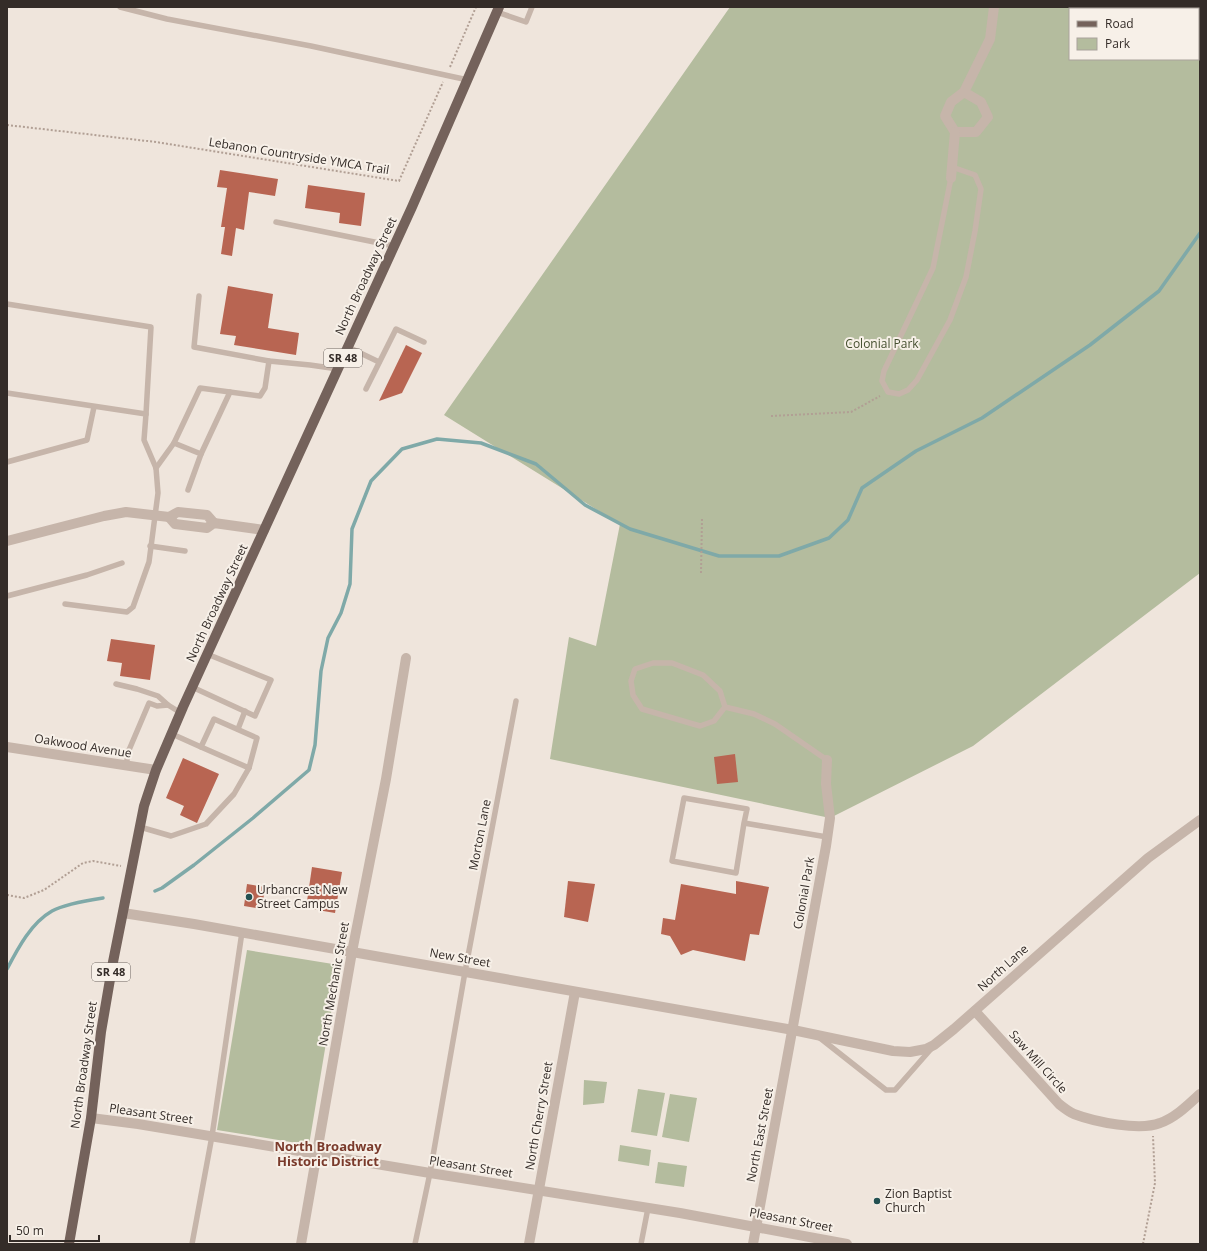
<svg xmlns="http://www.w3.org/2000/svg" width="1207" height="1251" font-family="'Open Sans',sans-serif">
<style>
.green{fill:#b4bc9e;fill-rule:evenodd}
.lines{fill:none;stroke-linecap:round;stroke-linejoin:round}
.stream{stroke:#7fa9a8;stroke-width:3.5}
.building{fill:#b86552}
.path{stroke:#b19f94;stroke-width:2;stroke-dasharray:2 2;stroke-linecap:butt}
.lane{stroke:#c6b5aa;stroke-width:5.5}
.street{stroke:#c6b5aa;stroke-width:10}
.primary{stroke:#74625b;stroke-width:10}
.poi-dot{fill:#235051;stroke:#f7f0e8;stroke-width:1.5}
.labels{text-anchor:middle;stroke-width:4;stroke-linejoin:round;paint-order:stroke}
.shield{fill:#f7f0e8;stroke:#6e6762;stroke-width:1}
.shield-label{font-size:11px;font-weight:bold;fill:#342c28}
.street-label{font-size:12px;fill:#342c28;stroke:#f7f0e8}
.park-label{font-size:12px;fill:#454f2f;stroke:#f7f0e8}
.poi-label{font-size:12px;fill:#342c28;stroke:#f7f0e8;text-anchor:start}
.neighbourhood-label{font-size:13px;font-weight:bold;fill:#7a3a2b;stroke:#f7f0e8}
</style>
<rect width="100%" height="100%" fill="#efe5dc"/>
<!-- green -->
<g class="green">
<path d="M 730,7 L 1200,7 L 1200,573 L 973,746 L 830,818 L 550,759 L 569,637 L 596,646 L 620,524 L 444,415 ZM 1070,9 L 1198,9 L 1198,59 L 1070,59 Z"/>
<path d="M 247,950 L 339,965 L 309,1145 L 217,1130 Z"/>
<path d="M 584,1080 L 607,1082 L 604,1103 L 583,1105 Z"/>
<path d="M 638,1089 L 665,1093 L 657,1136 L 631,1132 Z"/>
<path d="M 670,1094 L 697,1098 L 689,1142 L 662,1137 Z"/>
<path d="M 620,1145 L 651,1150 L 649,1166 L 618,1161 Z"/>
<path d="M 658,1162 L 687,1166 L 684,1187 L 655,1183 Z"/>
</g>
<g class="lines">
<!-- stream -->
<g class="stream">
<path d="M 155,891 L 162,888 L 194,865 L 253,818 L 309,770 L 315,745 L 321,671 L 328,638 L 341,613 L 350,584 L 352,529 L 371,481 L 402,449 L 437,439 L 481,443 L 536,464 L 585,505 L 630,529 L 719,556 L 779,556 L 829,538 L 848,520 L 862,488 L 916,451 L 982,418 L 1090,345 L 1159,291 L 1200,233"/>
<path d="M 7,969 C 18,948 31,923 52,911 C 63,905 90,900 103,898"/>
</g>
</g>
<!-- building -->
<g class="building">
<path d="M 220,170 L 278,179 L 275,196 L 249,192 L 244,230 L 236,228 L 232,256 L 221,254 L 225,227 L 221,227 L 227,188 L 217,187 Z"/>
<path d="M 308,185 L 365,193 L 361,226 L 339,223 L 340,213 L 305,208 Z"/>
<path d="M 228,286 L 273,294 L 268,328 L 299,333 L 296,355 L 234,345 L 236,336 L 220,334 Z"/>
<path d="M 406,345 L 422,353 L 402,393 L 379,401 Z"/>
<path d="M 111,639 L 155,645 L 150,680 L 120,676 L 122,663 L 107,661 Z"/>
<path d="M 735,754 L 738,782 L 717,784 L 714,757 Z"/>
<path d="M 183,758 L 219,774 L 197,823 L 180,815 L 184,806 L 166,798 Z"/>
<path d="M 312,867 L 342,872 L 335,913 L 306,908 Z"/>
<path d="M 568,881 L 595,884 L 588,922 L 564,917 Z"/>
<path d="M 736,881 L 769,887 L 759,935 L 750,934 L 745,961 L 693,950 L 681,955 L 670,936 L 661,934 L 663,918 L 675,920 L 681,884 L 736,894 Z"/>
<path d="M 247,884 L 265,887 L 262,909 L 244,906 Z"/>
</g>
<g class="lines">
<!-- path -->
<g class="path">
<path d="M 450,67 L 476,7"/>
<path d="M 7,125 L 156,142 L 399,181 L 443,82"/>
<path d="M 771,416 L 851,412 L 880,396"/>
<path d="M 701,573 L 702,519"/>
<path d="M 7,895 L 24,898 L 44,890 L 83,863 L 93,861 L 121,866"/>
<path d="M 1143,1244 L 1155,1183 L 1153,1136"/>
</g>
<!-- lane -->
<g class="lane">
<path d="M 120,7 L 167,19 L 311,46 L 468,80"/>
<path d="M 497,12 L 526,22 L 532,7"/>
<path d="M 951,178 L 933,268 L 884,371 L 882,381 L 888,392 L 899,394 L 908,390 L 917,380 L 950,320 L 966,277 L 975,231 L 981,189 L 975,175 L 952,167"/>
<path d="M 276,222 L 394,246"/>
<path d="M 199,296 L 194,347 L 269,361 L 310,365 L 338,369"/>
<path d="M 7,304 L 151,327 L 146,414"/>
<path d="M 348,347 L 379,362"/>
<path d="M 366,389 L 396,329 L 424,342"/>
<path d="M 7,393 L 146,414 L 144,440 L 156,468 L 158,493 L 149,562 L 133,607 L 127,612 L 65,604"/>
<path d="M 174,443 L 200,388 L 260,396 L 265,388 L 269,361"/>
<path d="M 201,454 L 230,392"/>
<path d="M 7,462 L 87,440 L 94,407"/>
<path d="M 156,468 L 174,443 L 201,454 L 188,490"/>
<path d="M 150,546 L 185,551"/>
<path d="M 7,596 L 87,575 L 122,563"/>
<path d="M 116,684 L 137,689 L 158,696 L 168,705 L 181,713"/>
<path d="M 192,687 L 255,716 L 271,680 L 207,654"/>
<path d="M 725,707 L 714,721 L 700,726 L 642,709 L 633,695 L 631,681 L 635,669 L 653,663 L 672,663 L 703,675 L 720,691 L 725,707 L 754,714 L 775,724 L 827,760"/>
<path d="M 214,719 L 257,738 L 249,768 L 201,747 Z"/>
<path d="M 238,729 L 245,711"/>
<path d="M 172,734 L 201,747"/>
<path d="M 126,765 L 129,750 L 149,703 L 157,706 L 168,705"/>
<path d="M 744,823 L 747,809 L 684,798 L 672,861 L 736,873 L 744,823 L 827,837"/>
<path d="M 140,827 L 171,836 L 206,824 L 234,794 L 249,768"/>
<path d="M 820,1038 L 886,1090 L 895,1090 L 931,1049"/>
<path d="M 192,1244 L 212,1136 L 242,932"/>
<path d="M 415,1244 L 430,1173 L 465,972 L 516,701"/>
<path d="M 641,1244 L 648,1208"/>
</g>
<!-- street -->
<g class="street">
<path d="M 964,92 L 981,102 L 988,117 L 976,132 L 955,132 L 945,116 L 951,102 L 964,92 L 990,39 L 994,7"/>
<path d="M 951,178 L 955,132"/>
<path d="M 169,517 L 175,524 L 207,528 L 214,523 L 264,530"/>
<path d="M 7,541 L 104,516 L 126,512 L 169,517 L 178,512 L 207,515 L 214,523"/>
<path d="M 7,747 L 156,770"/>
<path d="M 123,913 L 194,924 L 793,1030 L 893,1051 L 910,1052 L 926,1049 L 934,1045 L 954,1029 L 1148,858 L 1200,820"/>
<path d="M 975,1011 L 1059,1104 C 1064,1108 1069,1112 1074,1114 C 1095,1122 1140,1131 1160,1123 C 1175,1118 1188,1105 1200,1094"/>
<path d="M 91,1118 L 138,1124 L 430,1173 L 680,1213 L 847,1244"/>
<path d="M 301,1244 L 352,952 L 386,779 L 406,658"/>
<path d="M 529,1244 L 575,992"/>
<path d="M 753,1244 L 826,846 L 830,818 L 826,784 L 827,760"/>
</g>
<!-- primary -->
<path class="primary" d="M 69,1244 L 91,1118 L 101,1032 L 113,962 L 144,806 L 156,770 L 183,707 L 412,207 L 499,7"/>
</g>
<!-- markers -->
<g class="poi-dot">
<circle cx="249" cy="897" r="4"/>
<circle cx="877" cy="1201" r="4"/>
</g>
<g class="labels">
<!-- shield labels -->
<g class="shield">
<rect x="324" y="349" width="38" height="18" rx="3"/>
<rect x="92" y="963" width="38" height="18" rx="3"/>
</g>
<g class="shield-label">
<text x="343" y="362">SR 48</text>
<text x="111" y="976">SR 48</text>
</g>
<!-- street labels -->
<g class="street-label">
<text transform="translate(299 156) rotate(9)" y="4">Lebanon Countryside YMCA Trail</text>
<text transform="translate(366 276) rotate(-65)" y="4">North Broadway Street</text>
<text transform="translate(217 603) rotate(-65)" y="4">North Broadway Street</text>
<text transform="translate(83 746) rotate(9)" y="4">Oakwood Avenue</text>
<text transform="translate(480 835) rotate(-79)" y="4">Morton Lane</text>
<text transform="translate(804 893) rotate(-80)" y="4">Colonial Park</text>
<text transform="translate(460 958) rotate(10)" y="4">New Street</text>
<text transform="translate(1003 968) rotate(-42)" y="4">North Lane</text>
<text transform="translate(334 984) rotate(-80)" y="4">North Mechanic Street</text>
<text transform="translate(1038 1062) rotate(48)" y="4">Saw Mill Circle</text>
<text transform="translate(84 1065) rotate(-82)" y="4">North Broadway Street</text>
<text transform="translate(151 1114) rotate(8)" y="4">Pleasant Street</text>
<text transform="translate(539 1116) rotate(-80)" y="4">North Cherry Street</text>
<text transform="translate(760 1135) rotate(-79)" y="4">North East Street</text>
<text transform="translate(471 1167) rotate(9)" y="4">Pleasant Street</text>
<text transform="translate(791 1220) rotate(11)" y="4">Pleasant Street</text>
</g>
<!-- park labels -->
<g class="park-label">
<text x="882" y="348">Colonial Park</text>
</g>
<!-- poi labels -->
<g class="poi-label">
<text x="257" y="894">Urbancrest New<tspan x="257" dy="14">Street Campus</tspan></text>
<text x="885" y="1198">Zion Baptist<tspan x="885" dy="14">Church</tspan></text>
</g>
<!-- neighbourhood labels -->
<g class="neighbourhood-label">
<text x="328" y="1151">North Broadway<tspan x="328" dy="15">Historic District</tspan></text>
</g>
</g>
<!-- border -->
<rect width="1207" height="1251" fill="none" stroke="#342c28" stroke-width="16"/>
<!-- legend -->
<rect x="1069" y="8" width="130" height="52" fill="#f7f0e8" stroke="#a9a29b"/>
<rect x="1077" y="21" width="20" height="6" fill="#74625b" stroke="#a9a29b"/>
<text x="1105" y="28" font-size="12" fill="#342c28">Road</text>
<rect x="1077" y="38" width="20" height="12" fill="#b4bc9e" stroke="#a9a29b"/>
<text x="1105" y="48" font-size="12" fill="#342c28">Park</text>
<!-- scale -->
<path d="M10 1235v6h89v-6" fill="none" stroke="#342c28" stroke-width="2"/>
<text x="16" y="1235" font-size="12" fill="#342c28" stroke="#f7f0e8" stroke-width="3" paint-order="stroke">50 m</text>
</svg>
